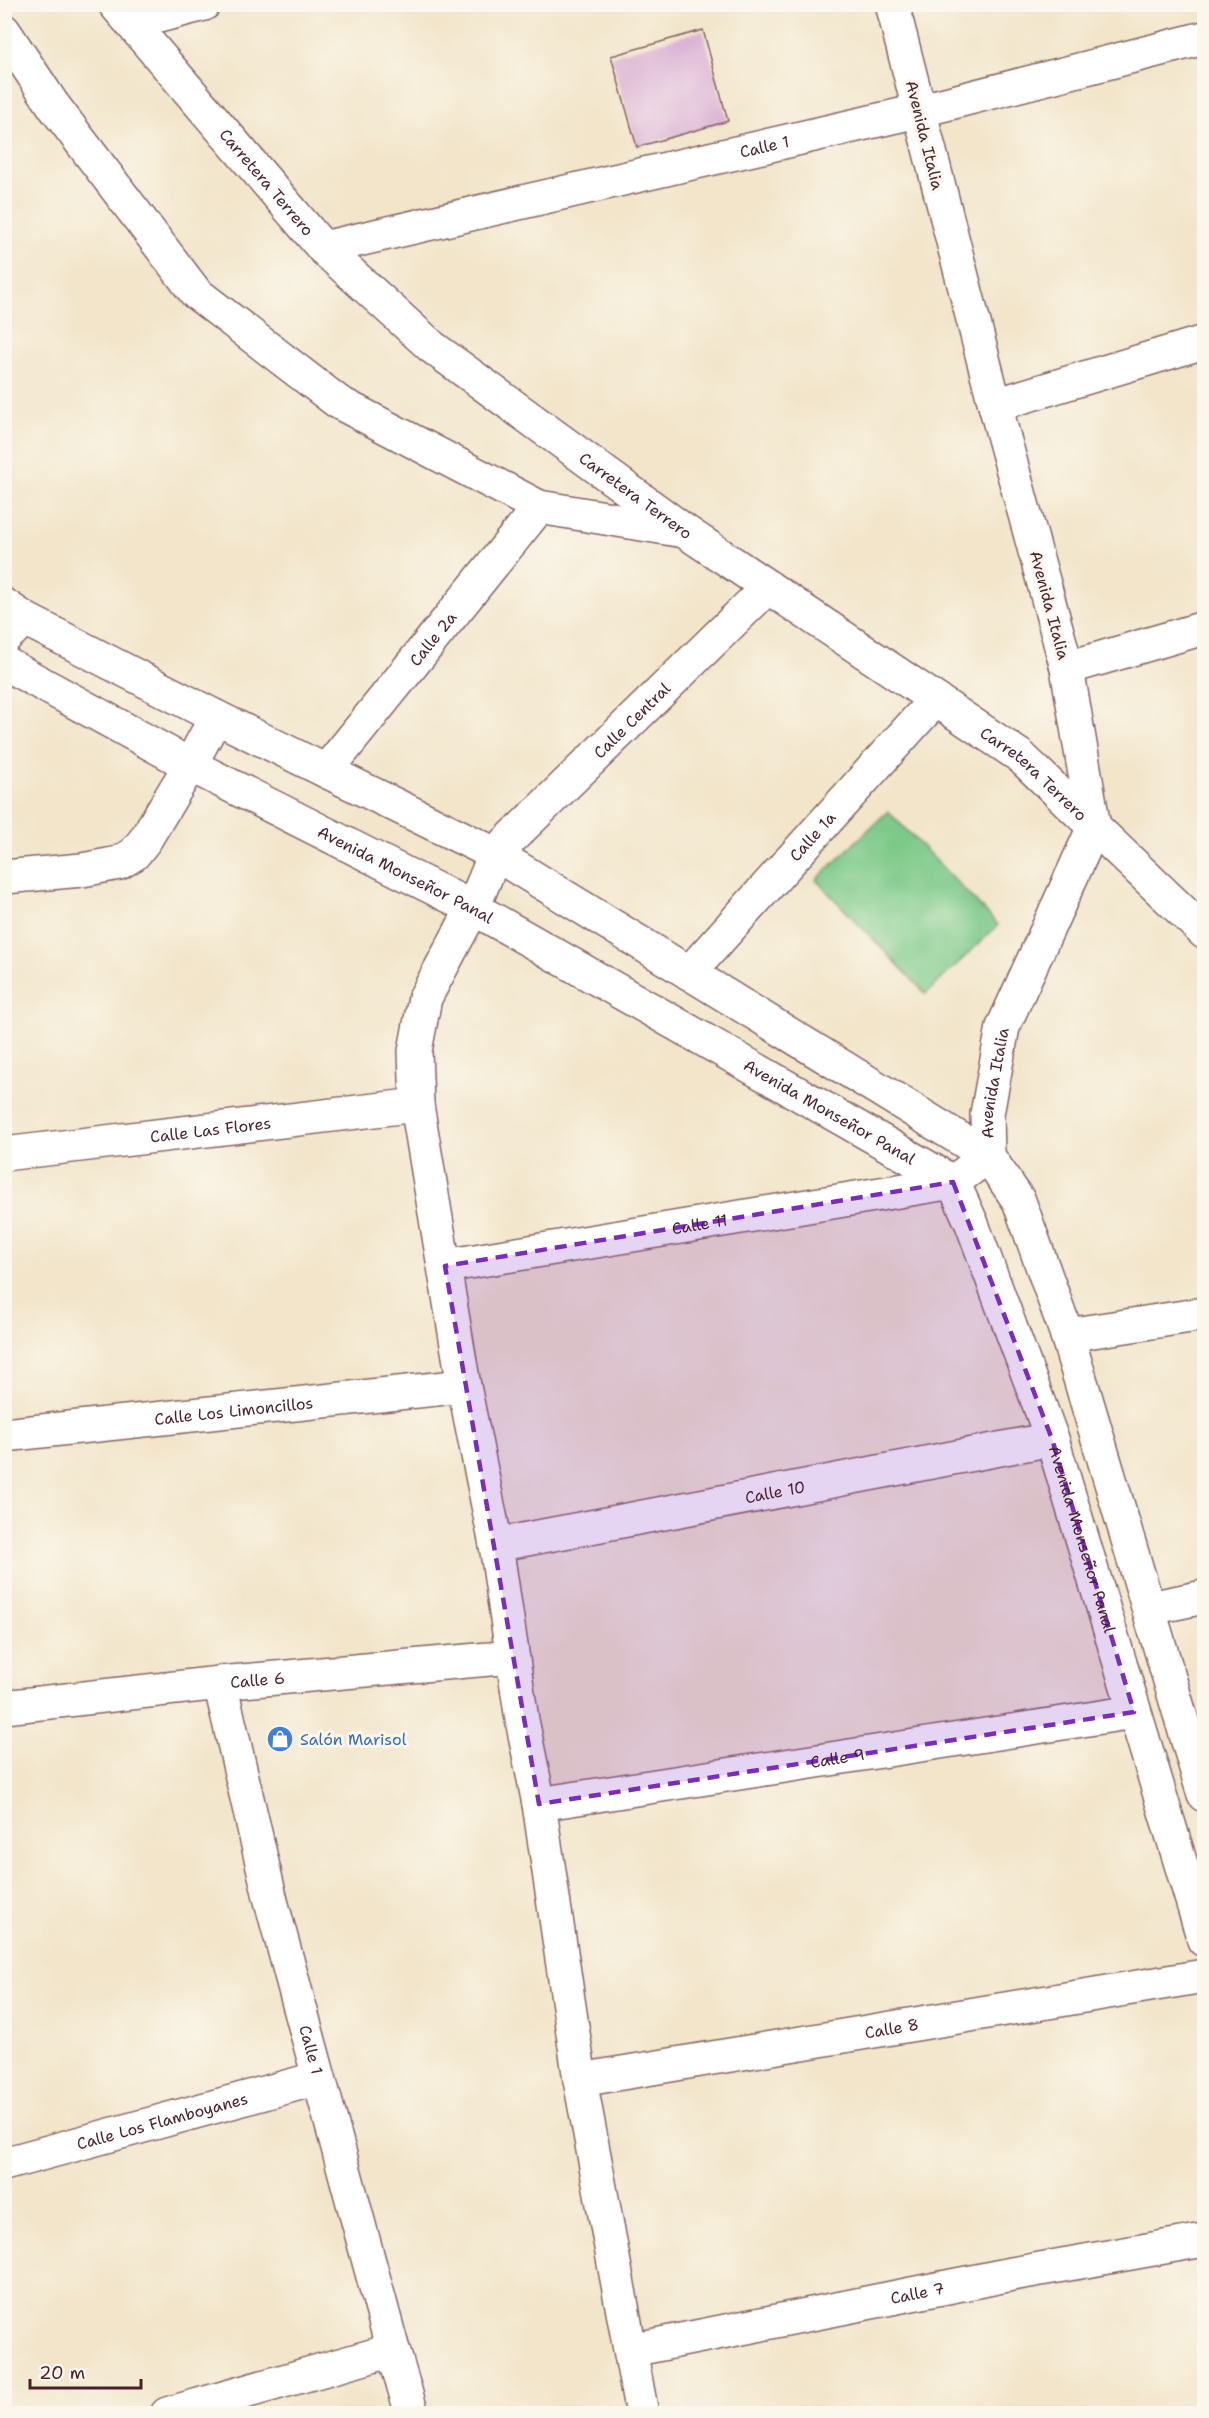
<svg xmlns="http://www.w3.org/2000/svg" width="1209" height="2418" font-family="'Shantell Sans',sans-serif">
<style>
.green{fill:#7cc988;stroke:#63745a;stroke-width:1.5}
.building{fill:#dbb3d5}
.lines{fill:none;stroke-linecap:round;stroke-linejoin:round}
.street-casing{stroke:#856463;stroke-width:36}
.secondary-casing{stroke:#856463;stroke-width:36}
.street{stroke:#fff;stroke-width:33}
.secondary{stroke:#fff;stroke-width:33}
.marked{fill:#7b2cbf;fill-opacity:0.2;stroke:#7b2cbf;stroke-width:4.5;stroke-dasharray:12 8;stroke-linejoin:round}
.labels{text-anchor:middle;stroke-width:6;stroke-linejoin:round;paint-order:stroke}
.street-label{font-size:16px;fill:#4a1f2b;stroke:#fbf7ec}
.shop-label{font-size:16px;fill:#366cbe;stroke:#fbf7ec;text-anchor:start}
</style>
<rect width="100%" height="100%" fill="#fbf7ec"/>
<filter id="ink" filterUnits="userSpaceOnUse"><feTurbulence type="fractalNoise" baseFrequency=".0167" numOctaves="2"/><feDisplacementMap in="SourceGraphic" scale="12" xChannelSelector="R" yChannelSelector="G"/><feConvolveMatrix kernelMatrix="1 2 1 2 8 2 1 2 1" color-interpolation-filters="sRGB"/></filter>
<filter id="wash" filterUnits="userSpaceOnUse"><feTurbulence type="fractalNoise" baseFrequency=".008" numOctaves="4" result="noise"/><feDisplacementMap in="SourceGraphic" scale="24" xChannelSelector="R" yChannelSelector="G"/><feGaussianBlur stdDeviation="1.35" result="paint"/><feColorMatrix in="noise" values="0 0 0 0 0 0 0 0 0 0 0 0 0 0 0 0 0 1.4 0 .05"/><feComposite in="paint" operator="in"/></filter>
<g filter="url(#wash)">
<rect width="100%" height="100%" fill="#f2e5ca"/>
<!-- green -->
<path class="green" d="M 888,811 L 998,925 L 926,994 L 816,880 Z"/>
<g id="blocks">
<!-- building -->
<path class="building" d="M 703,30 L 728,121 L 637,147 L 611,56 Z"/>
</g>
</g>
<g filter="url(#ink)">
<use href="#blocks" fill-opacity="0" stroke="#856463" stroke-width="1.5"/>
<g class="lines">
<defs>
<g id="street">
<path id="s1" d="M 115,4 L 323,248 L 432,347 L 686,532 L 1020,756 L 1204,932"/>
<path d="M 132,23 L 204,4"/>
<path d="M 4,31 L 53,105 L 196,293 L 338,402 L 539,507 L 678,530"/>
<path id="s2" d="M 323,248 L 918,111 L 1204,38"/>
<path d="M 995,405 L 1204,342"/>
<path d="M 4,638 L 25,619"/>
<path d="M 1067,668 L 1204,628"/>
<path id="s3" d="M 326,771 L 539,507"/>
<path d="M 4,877 L 82,870 L 119,863 L 134,854 L 145,840 L 190,765 L 216,717"/>
<path id="s4" d="M 689,973 L 935,700"/>
<path id="s5" d="M 4,1154 L 417,1105"/>
<path id="s6" d="M 445,1266 L 953,1182 L 988,1156 L 987,1114 L 1003,1027 L 1094,827 L 1067,668 L 995,405 L 892,4"/>
<path d="M 1067,1335 L 1204,1314"/>
<path id="s7" d="M 4,1435 L 464,1386"/>
<path id="s8" d="M 496,1545 L 1052,1439"/>
<path d="M 1150,1608 L 1204,1597"/>
<path id="s9" d="M 220,1683 L 271,1901 L 393,2350 L 412,2414"/>
<path id="s10" d="M 4,1707 L 220,1683 L 512,1657"/>
<path id="s11" d="M 539,1804 L 1134,1712"/>
<path id="s12" d="M 580,2080 L 1204,1976"/>
<path id="s13" d="M 4,2164 L 319,2078"/>
<path id="s14" d="M 631,2350 L 1012,2274 L 1204,2240"/>
<path d="M 167,2414 L 393,2350"/>
<path id="s15" d="M 642,2414 L 580,2080 L 539,1804 L 522,1720 L 496,1545 L 464,1386 L 417,1105 L 415,1051 L 425,998 L 473,908 L 495,854 L 768,587"/>
</g>
<g id="secondary">
<path d="M 4,605 L 25,619 L 216,717 L 495,854 L 988,1156 L 1019,1201 L 1067,1335 L 1204,1795"/>
<path id="s16" d="M 4,663 L 190,765 L 473,908 L 953,1182 L 972,1224 L 1052,1439 L 1204,1940"/>
</g>
</defs>
<!-- street casing -->
<use href="#street" class="street-casing"/>
<!-- secondary casing -->
<use href="#secondary" class="secondary-casing"/>
<!-- street -->
<use href="#street" class="street"/>
<!-- secondary -->
<use href="#secondary" class="secondary"/>
</g>
</g>
<!-- marked area -->
<path class="marked" d="M 953,1182 L 1052,1439 L 1134,1712 L 539,1804 L 445,1266 Z"/>
<!-- icons -->
<defs>
<symbol id="shop-disc" viewBox="-11 -11 22 22"><circle r="9.5" fill="#3f7fe0" stroke="#fbf7ec"/><path d="M-5-2.5h2.3a2.7 3.5 0 0 1 5.4 0H5L5.5 6h-11ZM-1.5-2.5h3a1.5 2.3 0 0 0-3 0Z" fill="#fff"/></symbol>
</defs>
<g fill-rule="evenodd">
<use href="#shop-disc" x="265" y="1724" width="30" height="30"/>
</g>
<g class="labels">
<!-- street labels -->
<g class="street-label">
<text transform="translate(925 135) rotate(76)" y="6">Avenida Italia</text>
<text dy="6" stroke="none"><textPath href="#s2" startOffset="453">Calle 1</textPath></text>
<text dy="6" stroke="none"><textPath href="#s1" startOffset="234">Carretera Terrero</textPath></text>
<text dy="6" stroke="none"><textPath href="#s1" startOffset="720">Carretera Terrero</textPath></text>
<text transform="translate(1050 605) rotate(75)" y="6">Avenida Italia</text>
<text dy="6" stroke="none"><textPath href="#s3" startOffset="170">Calle 2a</textPath></text>
<text dy="6" stroke="none"><textPath href="#s15" startOffset="1788">Calle Central</textPath></text>
<text dy="6" stroke="none"><textPath href="#s1" startOffset="1206">Carretera Terrero</textPath></text>
<text dy="6" stroke="none"><textPath href="#s4" startOffset="184">Calle 1a</textPath></text>
<text dy="6" stroke="none"><textPath href="#s16" startOffset="454">Avenida Monseñor Panal</textPath></text>
<text dy="6" stroke="none"><textPath href="#s6" startOffset="632">Avenida Italia</textPath></text>
<text dy="6" stroke="none"><textPath href="#s16" startOffset="940">Avenida Monseñor Panal</textPath></text>
<text dy="6" stroke="none"><textPath href="#s5" startOffset="208">Calle Las Flores</textPath></text>
<text dy="6" stroke="none"><textPath href="#s6" startOffset="258">Calle 11</textPath></text>
<text dy="6" stroke="none"><textPath href="#s7" startOffset="231">Calle Los Limoncillos</textPath></text>
<text dy="6" stroke="none"><textPath href="#s8" startOffset="284">Calle 10</textPath></text>
<text dy="6" stroke="none"><textPath href="#s16" startOffset="1462">Avenida Monseñor Panal</textPath></text>
<text dy="6" stroke="none"><textPath href="#s10" startOffset="255">Calle 6</textPath></text>
<text dy="6" stroke="none"><textPath href="#s11" startOffset="302">Calle 9</textPath></text>
<text dy="6" stroke="none"><textPath href="#s12" startOffset="316">Calle 8</textPath></text>
<text dy="6" stroke="none"><textPath href="#s9" startOffset="378">Calle 1</textPath></text>
<text dy="6" stroke="none"><textPath href="#s13" startOffset="164">Calle Los Flamboyanes</textPath></text>
<text dy="6" stroke="none"><textPath href="#s14" startOffset="292">Calle 7</textPath></text>
</g>
<!-- shop labels -->
<g class="shop-label">
<text x="300" y="1745">Salón Marisol</text>
</g>
</g>
<!-- margin -->
<rect width="1209" height="2418" fill="none" stroke="#fbf7ec" stroke-width="24"/>
<!-- scale -->
<path d="M30 2379v9h111v-9" fill="none" stroke="#4a1f2b" stroke-width="3"/>
<text x="39" y="2379" font-size="18" fill="#4a1f2b" stroke="#fbf7ec" stroke-width="4.5" paint-order="stroke">20 m</text>
</svg>
